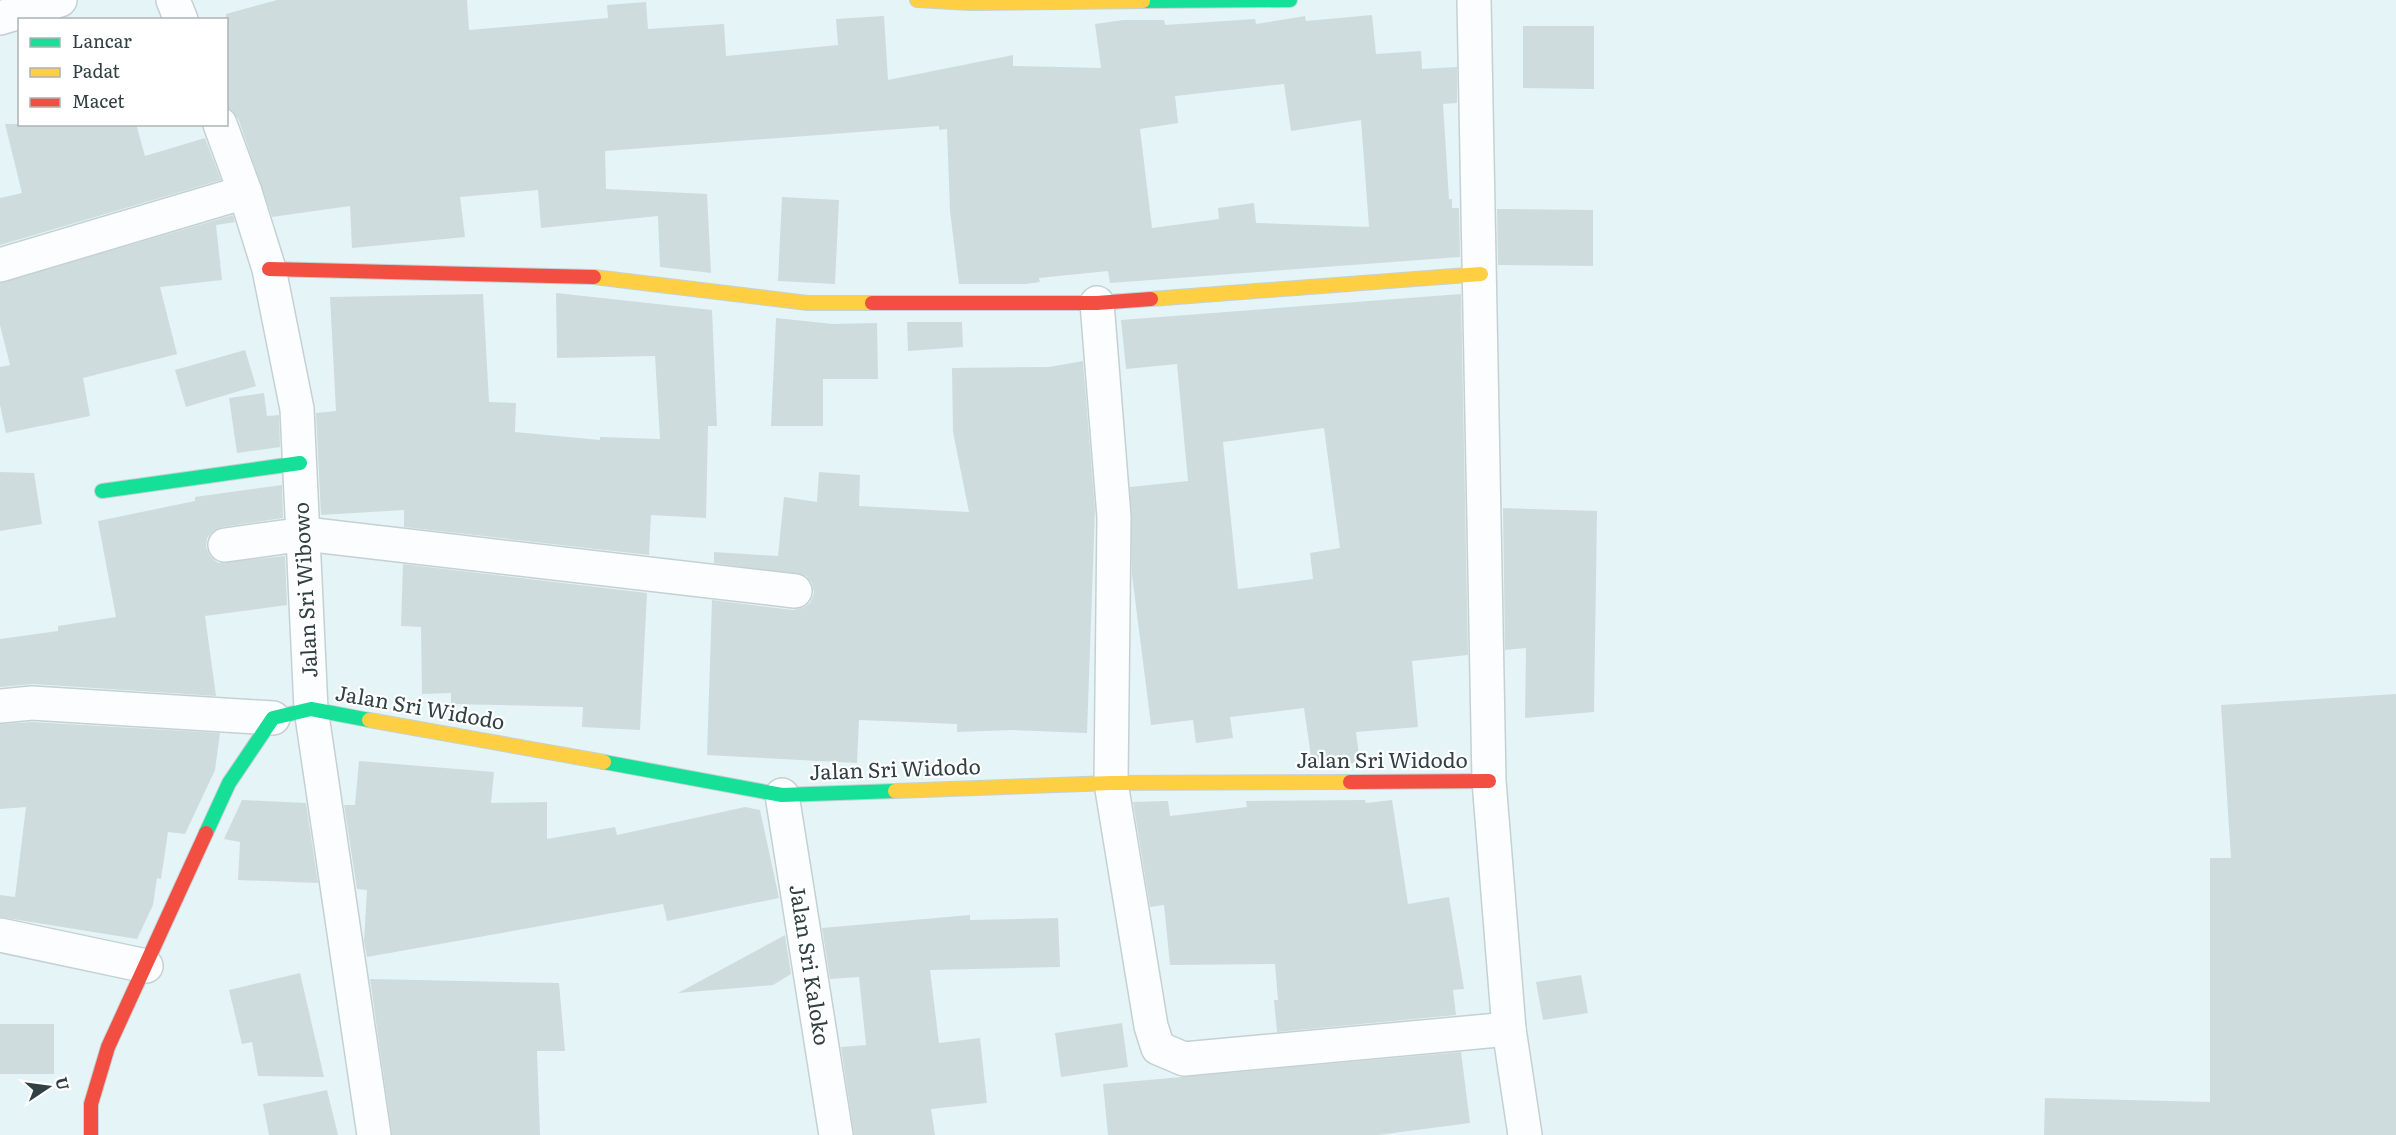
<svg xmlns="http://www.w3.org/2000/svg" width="2396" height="1135" font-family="Literata,serif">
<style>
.building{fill:#cedcde;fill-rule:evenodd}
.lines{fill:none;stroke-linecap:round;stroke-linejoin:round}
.street-casing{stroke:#c4d1d3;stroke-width:36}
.fast-casing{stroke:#c4d1d3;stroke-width:16}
.slow-casing{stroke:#c4d1d3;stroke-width:16}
.jam-casing{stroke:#c4d1d3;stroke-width:16}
.street{stroke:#fbfdfe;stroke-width:33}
.fast{stroke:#16e098;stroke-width:14}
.slow{stroke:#ffcf43;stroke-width:14}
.jam{stroke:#f24e42;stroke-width:14}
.labels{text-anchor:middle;stroke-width:4.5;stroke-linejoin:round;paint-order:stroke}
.street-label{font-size:21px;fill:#314042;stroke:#fff}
</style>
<rect width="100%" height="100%" fill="#e5f4f6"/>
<!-- building -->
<g class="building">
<path d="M 277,0 L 467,0 L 469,30 L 608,18 L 607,5 L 646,2 L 648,29 L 724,24 L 726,56 L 838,45 L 836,19 L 884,16 L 888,80 L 1013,55 L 1013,66 L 1101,68 L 1095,24 L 1123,20 L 1164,20 L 1165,25 L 1255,19 L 1256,24 L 1305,16 L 1306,21 L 1372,15 L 1376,54 L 1421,51 L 1422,69 L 1457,67 L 1457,103 L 1443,104 L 1449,199 L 1452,199 L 1452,208 L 1459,208 L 1460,257 L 1110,283 L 1108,271 L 1039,278 L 1040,282 L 1026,284 L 959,284 L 950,211 L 947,129 L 939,130 L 939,126 L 605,151 L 606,189 L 707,194 L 711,273 L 660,267 L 658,216 L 541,228 L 538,190 L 460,197 L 465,237 L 352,248 L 350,206 L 272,217 L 238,118 L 226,107 L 226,14 ZM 1284,84 L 1291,131 L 1361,120 L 1369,227 L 1256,223 L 1254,203 L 1218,208 L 1219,219 L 1152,228 L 1140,129 L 1178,123 L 1175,96 Z"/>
<path d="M 1523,26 L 1594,26 L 1594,89 L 1523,88 Z"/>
<path d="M 5,124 L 136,124 L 145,156 L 205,138 L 221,180 L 0,245 L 0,198 L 22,193 Z"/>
<path d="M 782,197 L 839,200 L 835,284 L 778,281 Z"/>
<path d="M 1497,209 L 1593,210 L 1593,266 L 1498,265 Z"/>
<path d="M 233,215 L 235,222 L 216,225 L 222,280 L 160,287 L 177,354 L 83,378 L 90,416 L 6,433 L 0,405 L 0,367 L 10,365 L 0,325 L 0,283 Z"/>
<path d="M 556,293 L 712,310 L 717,426 L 708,426 L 706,518 L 651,515 L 649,555 L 404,527 L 404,510 L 321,515 L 316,413 L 336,411 L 330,297 L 483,294 L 489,402 L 516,403 L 515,432 L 600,440 L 600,437 L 660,439 L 655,356 L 557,358 Z"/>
<path d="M 1461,294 L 1468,655 L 1412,661 L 1418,727 L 1356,732 L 1360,763 L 1312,763 L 1304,708 L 1230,717 L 1233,738 L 1196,743 L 1193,720 L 1151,725 L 1132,575 L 1130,487 L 1188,481 L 1177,364 L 1126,369 L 1121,320 ZM 1324,428 L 1340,548 L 1310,553 L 1313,579 L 1238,589 L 1223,442 Z"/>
<path d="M 776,318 L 833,324 L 877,323 L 878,379 L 823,379 L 823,426 L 771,426 Z"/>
<path d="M 907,322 L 962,322 L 963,347 L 908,351 Z"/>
<path d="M 245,350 L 256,386 L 186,407 L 175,370 Z"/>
<path d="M 1083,361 L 1095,509 L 1087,733 L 1012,730 L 957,732 L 957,724 L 859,720 L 857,763 L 707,755 L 712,600 L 793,610 L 802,608 L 810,603 L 814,593 L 812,583 L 806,576 L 714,563 L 714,552 L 778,556 L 784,497 L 817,502 L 819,472 L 860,475 L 859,506 L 969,512 L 953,432 L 952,368 L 1049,367 Z"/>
<path d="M 264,393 L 267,416 L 279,415 L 280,447 L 237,453 L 229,398 Z"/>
<path d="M 0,472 L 34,473 L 42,524 L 0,531 Z"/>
<path d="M 282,485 L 283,518 L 222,527 L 213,531 L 207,538 L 206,547 L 210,556 L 218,563 L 285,556 L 287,605 L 205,616 L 216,696 L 33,684 L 0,687 L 0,639 L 58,631 L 58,626 L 116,617 L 98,521 L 195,501 L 195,497 Z"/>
<path d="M 1503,508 L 1597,511 L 1594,712 L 1525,718 L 1526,648 L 1505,650 Z"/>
<path d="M 403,564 L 647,593 L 640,730 L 582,727 L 583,707 L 451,704 L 451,693 L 422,694 L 421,627 L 401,626 Z"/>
<path d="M 2396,694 L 2396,1135 L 2044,1135 L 2045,1098 L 2210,1102 L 2210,858 L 2231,858 L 2221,705 Z"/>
<path d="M 32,722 L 220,733 L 215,770 L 185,834 L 168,832 L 161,879 L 157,878 L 153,905 L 137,939 L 0,917 L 0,895 L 15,897 L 26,807 L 0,809 L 0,724 Z"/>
<path d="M 359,761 L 494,772 L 491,803 L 547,802 L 547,839 L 615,827 L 617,835 L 745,807 L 760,810 L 779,898 L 667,921 L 663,904 L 367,957 L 364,941 L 367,890 L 357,889 L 344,805 L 355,805 Z"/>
<path d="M 242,800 L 306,803 L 318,883 L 238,880 L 240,842 L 224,839 Z"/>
<path d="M 1365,800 L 1366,803 L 1392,800 L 1408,904 L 1449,897 L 1464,989 L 1453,990 L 1456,1015 L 1277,1032 L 1274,1000 L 1278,1000 L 1275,964 L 1170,965 L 1164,905 L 1150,907 L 1133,802 L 1168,801 L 1170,816 L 1247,807 L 1246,801 Z"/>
<path d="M 970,915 L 970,920 L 1058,918 L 1060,967 L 930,970 L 939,1043 L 980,1038 L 987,1103 L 931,1109 L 935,1135 L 854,1135 L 841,1047 L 866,1045 L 859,977 L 830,979 L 822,928 Z"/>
<path d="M 785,935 L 791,974 L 773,985 L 678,993 Z"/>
<path d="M 300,973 L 324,1077 L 258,1076 L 252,1042 L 242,1044 L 229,990 Z"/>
<path d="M 1581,975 L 1588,1013 L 1543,1020 L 1536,982 Z"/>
<path d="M 370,979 L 559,983 L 565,1051 L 537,1051 L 540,1135 L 392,1135 Z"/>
<path d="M 1122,1023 L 1128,1067 L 1061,1077 L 1055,1033 Z"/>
<rect x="0" y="1024" width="54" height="50"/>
<path d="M 1461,1052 L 1470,1123 L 1378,1135 L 1108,1135 L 1103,1084 Z"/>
<path d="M 327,1090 L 338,1135 L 269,1135 L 263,1104 Z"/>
</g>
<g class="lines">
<defs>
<g id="street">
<path d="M 173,0 L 181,20"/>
<path d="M 1474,0 L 1489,781 L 1509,1029 L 1525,1135"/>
<path d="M 0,18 L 60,0"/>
<path d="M 220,124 L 245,192 L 269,269 L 297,409 L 311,709 L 374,1135"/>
<path d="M 0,265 L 245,192"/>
<path d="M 1097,303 L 1114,517 L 1111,783 L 1151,1026 L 1158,1048 L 1184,1059 L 1509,1029"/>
<path d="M 225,545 L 305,534 L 795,591"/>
<path d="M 0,706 L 32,703 L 273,718"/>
<path d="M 782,795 L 836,1135"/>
<path d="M 0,935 L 146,966"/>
</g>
<g id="fast">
<path d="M 1143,1 L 1290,0"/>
<path d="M 102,491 L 300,463"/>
<path d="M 604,762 L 782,795 L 895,791"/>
<path d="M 206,833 L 229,783 L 273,718 L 311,709 L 369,720"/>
</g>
<g id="slow">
<path d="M 917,0 L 971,3 L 1143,1"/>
<path d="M 594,277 L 808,303 L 872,303"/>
<path d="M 1151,299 L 1481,274"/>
<path d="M 369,720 L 604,762"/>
<path d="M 895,791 L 1111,783 L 1350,782"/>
</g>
<g id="jam">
<path d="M 269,269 L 594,277"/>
<path d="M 872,303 L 1097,303 L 1151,299"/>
<path d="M 1350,782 L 1489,781"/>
<path d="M 91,1135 L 91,1104 L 108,1047 L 206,833"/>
</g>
</defs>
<!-- street casing -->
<use href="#street" class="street-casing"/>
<!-- fast casing -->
<use href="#fast" class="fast-casing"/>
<!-- slow casing -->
<use href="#slow" class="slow-casing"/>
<!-- jam casing -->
<use href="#jam" class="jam-casing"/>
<!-- street -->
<use href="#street" class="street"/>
<!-- fast -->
<use href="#fast" class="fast"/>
<!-- slow -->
<use href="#slow" class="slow"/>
<!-- jam -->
<use href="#jam" class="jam"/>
</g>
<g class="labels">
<!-- street labels -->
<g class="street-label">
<text transform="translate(306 590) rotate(-93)" y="7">Jalan Sri Wibowo</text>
<text transform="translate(420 708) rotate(10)" y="7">Jalan Sri Widodo</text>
<text x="1382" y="768">Jalan Sri Widodo</text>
<text transform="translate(895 770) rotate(-2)" y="7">Jalan Sri Widodo</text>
<text transform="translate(809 965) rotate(81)" y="7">Jalan Sri Kaloko</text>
</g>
</g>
<!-- legend -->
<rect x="18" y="18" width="210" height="108" fill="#ffffff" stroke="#adb3b3" stroke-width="1.5"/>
<rect x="30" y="38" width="30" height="9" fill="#16e098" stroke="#adb3b3" stroke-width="1.5"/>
<text x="72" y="48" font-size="18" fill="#314042">Lancar</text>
<rect x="30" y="68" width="30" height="9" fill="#ffcf43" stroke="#adb3b3" stroke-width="1.5"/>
<text x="72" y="78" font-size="18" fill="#314042">Padat</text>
<rect x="30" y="98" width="30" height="9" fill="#f24e42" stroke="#adb3b3" stroke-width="1.5"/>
<text x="72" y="108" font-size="18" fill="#314042">Macet</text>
<!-- north arrow -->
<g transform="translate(48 1087) rotate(77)" stroke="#ffffff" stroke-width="4.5" paint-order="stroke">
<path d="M0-4.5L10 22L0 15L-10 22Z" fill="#314042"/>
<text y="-9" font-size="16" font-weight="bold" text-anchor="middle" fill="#314042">U</text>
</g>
</svg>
